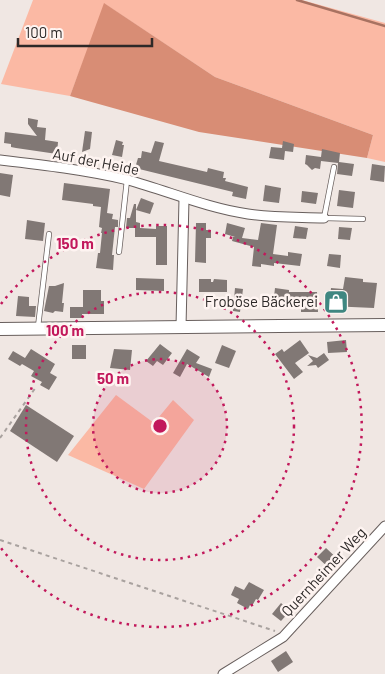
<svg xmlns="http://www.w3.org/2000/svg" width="385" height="674" font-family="Barlow,sans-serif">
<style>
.green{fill:#fbb9a4}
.forest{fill:#d88d75}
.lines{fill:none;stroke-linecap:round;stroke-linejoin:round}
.stream{stroke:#a87261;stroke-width:2.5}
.building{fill:#817875}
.service-casing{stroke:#685f5d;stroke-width:6}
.minor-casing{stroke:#685f5d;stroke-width:11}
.secondary-casing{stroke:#685f5d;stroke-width:14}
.path{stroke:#a9a29f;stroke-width:2;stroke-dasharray:4 4;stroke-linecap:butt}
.service{stroke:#fff;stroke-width:4.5}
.minor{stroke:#fff;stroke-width:9}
.secondary{stroke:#fff;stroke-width:12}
.ring{fill:none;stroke:#c2185b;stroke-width:2.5;stroke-dasharray:2.5 5}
.labels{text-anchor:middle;stroke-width:5;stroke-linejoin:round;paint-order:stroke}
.street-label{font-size:15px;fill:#2d2928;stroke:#fef4f1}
.poi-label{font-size:15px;fill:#2d2928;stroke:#fef4f1;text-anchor:end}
.centre{fill:#c2185b;stroke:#fef4f1;stroke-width:2.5}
.ring-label{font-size:15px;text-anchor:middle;font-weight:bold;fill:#c2185b;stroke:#fef4f1;stroke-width:5;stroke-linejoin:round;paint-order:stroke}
</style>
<rect width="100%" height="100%" fill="#f0e7e3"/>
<!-- green -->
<g class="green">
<path d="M 33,0 L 302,0 L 385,23 L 385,162 L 367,158 L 373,135 L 215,77 L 105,4 L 70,96 L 1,84 Z"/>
<path d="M 116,395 L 154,423 L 173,400 L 194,420 L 144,489 L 68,455 Z"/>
</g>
<!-- forest -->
<path class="forest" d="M 104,3 L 215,77 L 373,135 L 367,158 L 199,132 L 70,96 Z"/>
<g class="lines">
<!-- stream -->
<path class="stream" d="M 297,0 L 385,26"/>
</g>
<!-- building -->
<g class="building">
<path d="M 28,118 L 38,120 L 37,127 L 46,128 L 45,140 L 58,142 L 57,154 L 16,148 L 11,147 L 11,144 L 4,143 L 5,132 L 37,136 L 28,124 Z"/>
<path d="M 85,131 L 92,132 L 90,149 L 82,152 Z"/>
<path d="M 116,140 L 123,142 L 122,145 L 124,145 L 122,157 L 112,155 Z"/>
<path d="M 155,141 L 164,143 L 159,161 L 207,172 L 208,168 L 224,172 L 223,178 L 226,178 L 225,181 L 248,187 L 246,199 L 232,196 L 233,192 L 135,168 L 138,158 L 141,158 L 142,151 L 151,153 Z"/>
<path d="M 283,141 L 294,144 L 293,152 L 285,151 L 284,160 L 269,158 L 271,147 L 282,148 Z"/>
<path d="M 322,149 L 340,153 L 339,162 L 354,164 L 352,176 L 337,174 L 338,163 L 321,161 L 320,169 L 315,168 L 312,170 L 307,165 L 305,164 L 306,155 L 321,157 Z"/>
<path d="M 372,164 L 385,166 L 384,182 L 370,180 Z"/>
<path d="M 0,173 L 13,175 L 10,197 L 0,195 Z"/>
<path d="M 64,183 L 110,189 L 107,213 L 113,214 L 112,219 L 118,220 L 118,227 L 115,227 L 112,255 L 114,255 L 113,270 L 96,268 L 98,253 L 100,253 L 102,233 L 101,233 L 102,228 L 99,227 L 101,207 L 93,206 L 93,204 L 62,200 Z"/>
<path d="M 265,185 L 281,188 L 279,203 L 263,201 Z"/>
<path d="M 339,190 L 355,192 L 353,208 L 337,206 Z"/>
<path d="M 302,191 L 318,193 L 316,204 L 301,202 Z"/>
<path d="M 141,198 L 154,203 L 150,214 L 136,210 Z"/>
<path d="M 134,204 L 136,204 L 136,222 L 140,223 L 140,228 L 156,229 L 156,226 L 167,226 L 167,265 L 156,265 L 156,237 L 135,237 L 135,228 L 126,228 L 127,218 L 130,218 Z"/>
<path d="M 27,220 L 45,223 L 43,241 L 25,239 Z"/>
<path d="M 196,223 L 206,223 L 206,230 L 211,230 L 211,238 L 206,238 L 206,263 L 195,262 Z"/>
<path d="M 227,223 L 245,228 L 242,238 L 258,240 L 261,223 L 277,225 L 273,254 L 288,256 L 288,252 L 302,254 L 300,266 L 274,263 L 274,266 L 261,264 L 261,267 L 252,266 L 254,247 L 232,241 L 233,237 L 235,237 L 225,234 Z"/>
<path d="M 295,226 L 308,228 L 306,239 L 293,238 Z"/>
<path d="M 339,227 L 352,228 L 350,240 L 338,239 Z"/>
<path d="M 329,254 L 341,255 L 340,268 L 327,266 Z"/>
<path d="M 345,277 L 363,279 L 363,282 L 377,283 L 374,308 L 329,306 L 331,288 L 343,289 Z"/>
<path d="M 136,278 L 164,279 L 164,291 L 136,290 Z"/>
<path d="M 199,279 L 211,279 L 211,282 L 213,282 L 214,279 L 227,280 L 227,292 L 199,292 Z"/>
<path d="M 64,283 L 62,303 L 64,303 L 63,312 L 55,311 L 53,313 L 44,311 L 49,286 L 55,286 Z"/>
<path d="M 235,288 L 243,289 L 240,312 L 233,311 Z"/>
<path d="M 275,288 L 289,290 L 289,292 L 317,292 L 318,312 L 301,312 L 301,300 L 288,302 L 287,308 L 273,306 Z"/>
<path d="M 83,290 L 101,290 L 101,301 L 104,301 L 104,314 L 82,314 L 82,318 L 70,318 L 70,307 L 83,307 Z"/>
<path d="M 18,296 L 29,297 L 29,306 L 36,306 L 35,317 L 16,316 Z"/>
<path d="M 300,340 L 309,353 L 295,363 L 303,372 L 294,379 L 275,354 L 282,349 L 284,352 Z"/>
<path d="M 346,340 L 347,352 L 328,353 L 327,342 Z"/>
<path d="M 160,344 L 172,353 L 163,365 L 157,361 L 153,366 L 146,361 Z"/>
<rect x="72" y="345" width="14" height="14"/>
<path d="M 222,345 L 236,351 L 229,368 L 215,363 Z"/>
<path d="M 31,349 L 55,364 L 50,373 L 57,377 L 49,390 L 40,385 L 42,382 L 31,376 L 34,371 L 22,364 L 20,366 L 8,359 L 13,351 L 25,358 Z"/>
<path d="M 114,349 L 132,350 L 130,370 L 110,368 Z"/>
<path d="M 187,349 L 200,357 L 196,363 L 212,369 L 209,377 L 187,364 L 180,377 L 173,373 Z"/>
<path d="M 324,353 L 329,360 L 318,368 L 316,365 L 307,366 L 313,361 L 308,355 L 317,358 Z"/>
<path d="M 26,405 L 74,436 L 57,462 L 10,431 Z"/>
<path d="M 326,548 L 341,562 L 336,567 L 334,565 L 330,569 L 317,557 Z"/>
<path d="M 249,582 L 264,590 L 258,600 L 256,599 L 252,606 L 250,605 L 248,609 L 237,603 L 239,599 L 231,595 L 235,586 L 244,590 Z"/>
<path d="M 281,603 L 290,611 L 281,621 L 272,614 Z"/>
<path d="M 286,651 L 293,662 L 278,672 L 271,661 Z"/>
</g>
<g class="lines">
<defs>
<g id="service">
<path d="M 334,167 L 324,218 L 363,219"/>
<path d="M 119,252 L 127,180"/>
<path d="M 38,327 L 49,234"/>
</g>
<g id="minor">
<path d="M 0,160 C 43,165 86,170 128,180 C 168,191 207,208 248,214 C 273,218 299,217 324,218"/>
<path d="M 181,327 L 184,199"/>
<path d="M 223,674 L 283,637 L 385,526"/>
</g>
<path id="secondary" d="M 0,329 L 385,325"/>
</defs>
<!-- service casing -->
<use href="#service" class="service-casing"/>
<!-- minor casing -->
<use href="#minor" class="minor-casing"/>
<!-- secondary casing -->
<use href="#secondary" class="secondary-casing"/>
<!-- path -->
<g class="path">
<path d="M 0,438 L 36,387"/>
<path d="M 0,540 L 275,631"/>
</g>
<!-- service -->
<use href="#service" class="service"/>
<!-- minor -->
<use href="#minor" class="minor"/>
<!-- secondary -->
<use href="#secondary" class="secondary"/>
</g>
<!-- distance rings -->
<circle cx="160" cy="426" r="67" fill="#c2185b" fill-opacity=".12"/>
<g class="ring">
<circle cx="160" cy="426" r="67"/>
<circle cx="160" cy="426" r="134"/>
<path d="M1 304A201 201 0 1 1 1 548"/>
</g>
<!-- icons -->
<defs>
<symbol id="shop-square" viewBox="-11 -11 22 22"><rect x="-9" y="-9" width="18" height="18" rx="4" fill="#3f8781" stroke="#fef4f1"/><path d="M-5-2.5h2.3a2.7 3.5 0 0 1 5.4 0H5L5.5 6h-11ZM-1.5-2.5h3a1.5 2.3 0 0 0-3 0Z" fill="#fff"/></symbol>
</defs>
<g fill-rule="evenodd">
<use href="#shop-square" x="322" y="288" width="28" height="28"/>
</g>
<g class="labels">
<!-- street labels -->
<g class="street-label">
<text transform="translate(96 162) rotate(11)" y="5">Auf der Heide</text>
<text transform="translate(324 572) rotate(-47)" y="5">Quernheimer Weg</text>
</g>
<!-- poi labels -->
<g class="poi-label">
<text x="318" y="307">Froböse Bäckerei</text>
</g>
</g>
<circle cx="160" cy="426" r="8" class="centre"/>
<g class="ring-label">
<text x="75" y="249">150 m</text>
<text x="65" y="336">100 m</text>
<text x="113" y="384">50 m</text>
</g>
<!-- scale -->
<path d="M18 38v8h134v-8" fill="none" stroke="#2d2928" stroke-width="2.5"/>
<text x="25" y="38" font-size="15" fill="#2d2928" stroke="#fef4f1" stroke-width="4" paint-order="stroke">100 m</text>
</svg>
